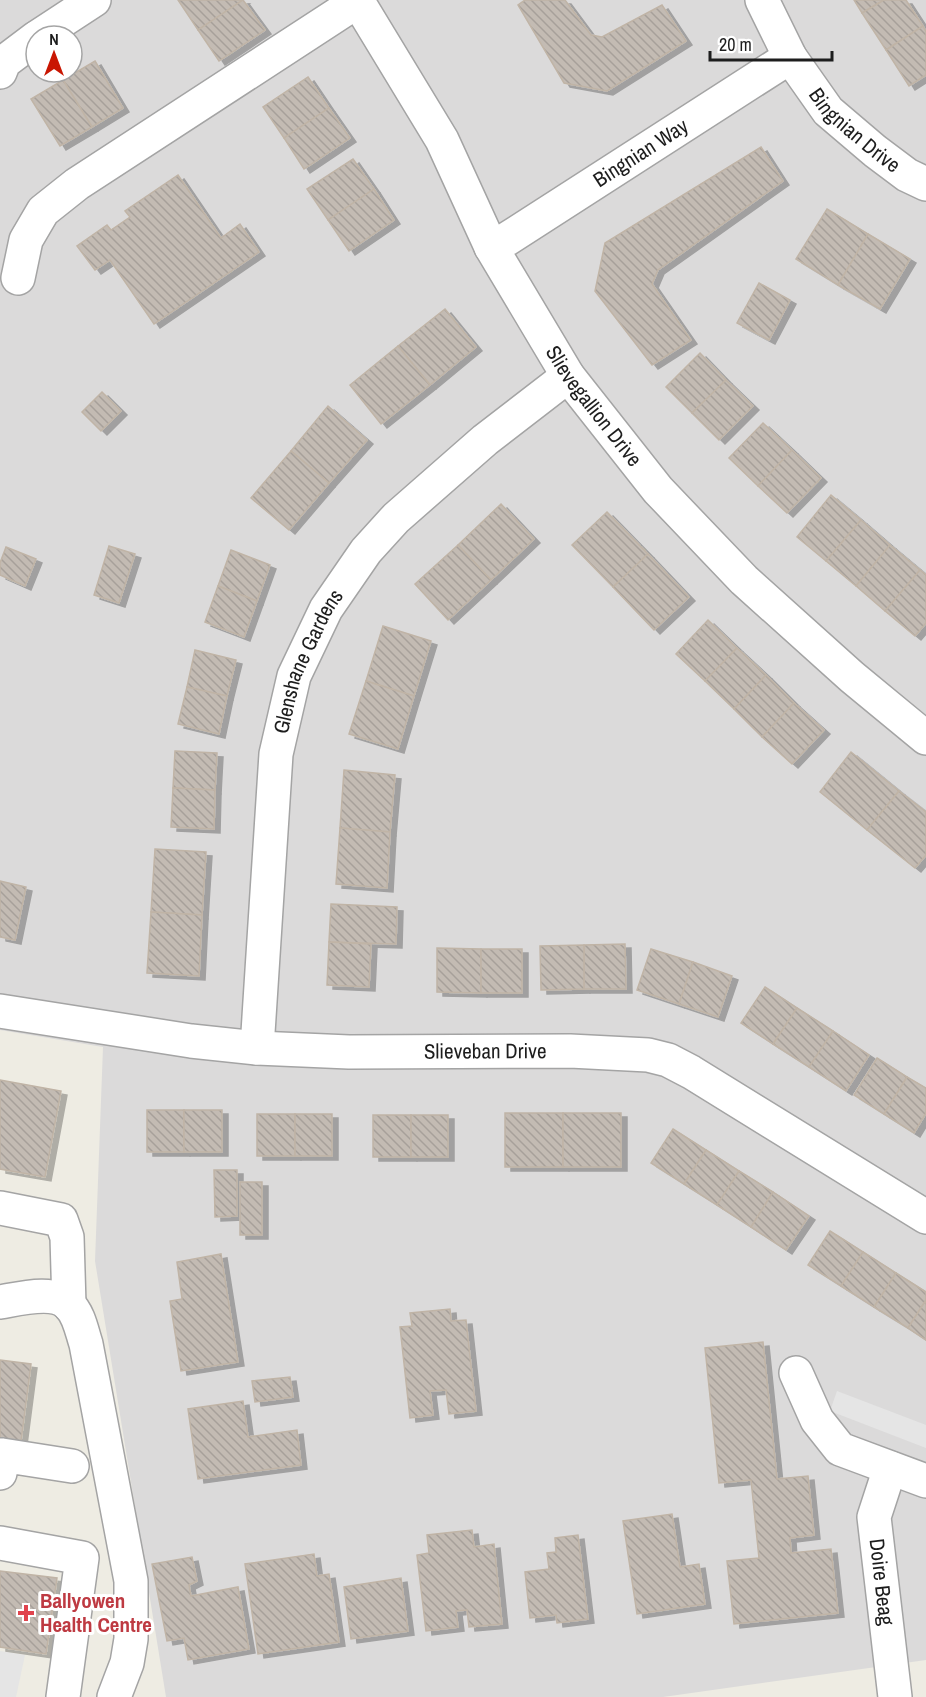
<svg xmlns="http://www.w3.org/2000/svg" width="926" height="1697" font-family="'Archivo Narrow',sans-serif">
<style>
.residential{fill:#dbdada;fill-rule:evenodd}
.parking{fill:#e5e5e5}
.building{fill:url(#building-back-hatch);stroke:#c0b4a6;stroke-width:1.5;filter:url(#shadow)}
.lines{fill:none;stroke-linecap:round;stroke-linejoin:round}
.minor-casing{stroke:#a4a4a4;stroke-width:36}
.minor{stroke:#fff;stroke-width:33}
.health-dot{fill:#e0444e;stroke:#fff;stroke-width:2}
.labels{text-anchor:middle;stroke-width:6;stroke-linejoin:round;paint-order:stroke}
.street-label{font-size:21px;fill:#1d1d1d;stroke:#fff}
.health-label{font-size:21px;font-weight:bold;fill:#be3a42;stroke:#fff;text-anchor:start}
</style>
<defs>
<pattern id="building-back-hatch" width="6" height="6" patternUnits="userSpaceOnUse" patternTransform="scale(1.5)"><rect width="6" height="6" fill="#c3bbb3"/><path d="M-1 5l2 2M0 0l6 6M5-1l2 2" fill="none" stroke="#a7a09a"/></pattern>
<filter id="shadow"><feDropShadow dx="6" dy="4" stdDeviation="0" flood-color="#0004"/></filter>
</defs>
<rect width="100%" height="100%" fill="#eeece3"/>
<!-- residential -->
<path class="residential" d="M 0,0 L 926,0 L 926,1660 L 663,1697 L 166,1697 L 95,1261 L 103,1047 L 0,1030 ZM 36,36 L 72,36 L 72,72 L 36,72 Z"/>
<!-- parking -->
<g class="parking">
<path d="M 837,1391 L 926,1425 L 926,1448 L 830,1411 Z"/>
<path d="M 0,1651 L 25,1655 L 16,1697 L 0,1697 Z"/>
</g>
<!-- building -->
<g class="building">
<path d="M 178,0 L 243,0 L 198,30 Z"/>
<path d="M 243,0 L 265,30 L 219,61 L 198,30 Z"/>
<path d="M 525,0 L 565,0 L 591,35 L 602,37 L 662,5 L 686,41 L 607,91 L 564,83 L 518,5 Z"/>
<path d="M 854,0 L 884,0 L 862,13 Z"/>
<path d="M 884,0 L 906,0 L 923,26 L 886,50 L 862,13 Z"/>
<path d="M 923,26 L 926,32 L 926,75 L 909,86 L 886,50 Z"/>
<path d="M 95,61 L 123,108 L 92,127 L 63,80 Z"/>
<path d="M 308,77 L 329,108 L 284,138 L 263,107 Z"/>
<path d="M 63,80 L 92,127 L 60,146 L 31,99 Z"/>
<path d="M 329,108 L 350,138 L 304,169 L 284,138 Z"/>
<path d="M 761,147 L 783,181 L 658,270 L 652,284 L 691,340 L 652,365 L 595,291 L 605,243 Z"/>
<path d="M 353,159 L 374,189 L 328,220 L 307,189 Z"/>
<path d="M 178,175 L 221,238 L 240,224 L 259,252 L 154,324 L 110,260 L 95,270 L 77,246 L 107,225 L 111,230 L 130,217 L 125,211 Z"/>
<path d="M 374,189 L 394,220 L 349,251 L 328,220 Z"/>
<path d="M 827,209 L 868,234 L 838,285 L 796,259 Z"/>
<path d="M 868,234 L 910,259 L 880,309 L 838,285 Z"/>
<path d="M 759,283 L 790,300 L 769,340 L 737,323 Z"/>
<path d="M 445,309 L 476,347 L 430,385 L 398,346 Z"/>
<path d="M 398,346 L 430,385 L 381,424 L 350,385 Z"/>
<path d="M 700,353 L 726,380 L 692,413 L 666,387 Z"/>
<path d="M 726,380 L 753,406 L 719,440 L 692,413 Z"/>
<path d="M 102,392 L 121,411 L 101,431 L 82,412 Z"/>
<path d="M 328,406 L 367,440 L 329,483 L 291,451 Z"/>
<path d="M 763,423 L 792,450 L 758,486 L 729,458 Z"/>
<path d="M 792,450 L 821,478 L 787,513 L 758,486 Z"/>
<path d="M 291,451 L 329,483 L 289,530 L 251,498 Z"/>
<path d="M 831,495 L 861,520 L 826,561 L 797,537 Z"/>
<path d="M 501,504 L 534,539 L 491,580 L 458,545 Z"/>
<path d="M 607,512 L 648,554 L 613,587 L 572,545 Z"/>
<path d="M 861,520 L 890,545 L 856,586 L 826,561 Z"/>
<path d="M 458,545 L 491,580 L 448,620 L 415,584 Z"/>
<path d="M 890,545 L 920,570 L 885,611 L 856,586 Z"/>
<path d="M 109,546 L 135,554 L 119,603 L 94,595 Z"/>
<path d="M 6,547 L 36,559 L 25,586 L 0,575 L 0,563 Z"/>
<path d="M 231,550 L 270,565 L 257,601 L 218,586 Z"/>
<path d="M 648,554 L 689,597 L 654,630 L 613,587 Z"/>
<path d="M 920,570 L 926,575 L 926,623 L 915,636 L 885,611 Z"/>
<path d="M 218,586 L 257,601 L 244,637 L 205,622 Z"/>
<path d="M 708,620 L 737,648 L 705,681 L 676,654 Z"/>
<path d="M 383,626 L 431,641 L 414,696 L 366,681 Z"/>
<path d="M 737,648 L 766,675 L 734,709 L 705,681 Z"/>
<path d="M 195,650 L 236,660 L 227,696 L 187,687 Z"/>
<path d="M 766,675 L 794,703 L 762,737 L 734,709 Z"/>
<path d="M 366,681 L 414,696 L 398,749 L 349,734 Z"/>
<path d="M 187,687 L 227,696 L 219,734 L 178,724 Z"/>
<path d="M 794,703 L 824,730 L 792,764 L 762,737 Z"/>
<path d="M 175,751 L 217,753 L 215,790 L 173,788 Z"/>
<path d="M 851,752 L 899,791 L 867,830 L 820,792 Z"/>
<path d="M 344,770 L 395,775 L 390,832 L 340,828 Z"/>
<path d="M 173,788 L 215,790 L 214,829 L 171,827 Z"/>
<path d="M 899,791 L 926,812 L 926,855 L 915,868 L 867,830 Z"/>
<path d="M 340,828 L 390,832 L 387,888 L 336,884 Z"/>
<path d="M 155,849 L 206,852 L 202,915 L 151,912 Z"/>
<path d="M 0,881 L 26,887 L 15,940 L 0,937 Z"/>
<path d="M 331,904 L 397,907 L 396,944 L 329,942 Z"/>
<path d="M 151,912 L 202,915 L 199,976 L 147,973 Z"/>
<path d="M 329,942 L 371,944 L 369,987 L 327,985 Z"/>
<path d="M 625,944 L 626,989 L 584,989 L 584,945 Z"/>
<path d="M 584,945 L 584,989 L 541,990 L 540,946 Z"/>
<path d="M 437,948 L 481,949 L 481,993 L 437,992 Z"/>
<rect x="481" y="949" width="41" height="44"/>
<path d="M 651,949 L 693,962 L 679,1004 L 637,990 Z"/>
<path d="M 693,962 L 732,976 L 718,1017 L 679,1004 Z"/>
<path d="M 765,987 L 797,1008 L 773,1044 L 741,1023 Z"/>
<path d="M 797,1008 L 833,1031 L 809,1067 L 773,1044 Z"/>
<path d="M 833,1031 L 869,1055 L 846,1091 L 809,1067 Z"/>
<path d="M 877,1058 L 907,1077 L 884,1114 L 854,1095 Z"/>
<path d="M 907,1077 L 926,1088 L 926,1113 L 914,1133 L 884,1114 Z"/>
<path d="M 0,1080 L 61,1091 L 45,1177 L 0,1169 Z"/>
<rect x="147" y="1110" width="37" height="42"/>
<rect x="184" y="1110" width="38" height="42"/>
<rect x="505" y="1113" width="58" height="54"/>
<rect x="563" y="1113" width="58" height="54"/>
<rect x="257" y="1114" width="38" height="42"/>
<rect x="295" y="1114" width="37" height="42"/>
<rect x="373" y="1115" width="38" height="42"/>
<rect x="411" y="1115" width="37" height="42"/>
<path d="M 673,1129 L 706,1150 L 684,1184 L 651,1163 Z"/>
<path d="M 706,1150 L 739,1171 L 717,1205 L 684,1184 Z"/>
<path d="M 214,1170 L 237,1170 L 237,1216 L 215,1217 Z"/>
<path d="M 739,1171 L 773,1192 L 751,1227 L 717,1205 Z"/>
<rect x="240" y="1182" width="22" height="53"/>
<path d="M 773,1192 L 809,1216 L 786,1250 L 751,1227 Z"/>
<path d="M 830,1231 L 863,1252 L 841,1286 L 808,1265 Z"/>
<path d="M 863,1252 L 896,1273 L 874,1307 L 841,1286 Z"/>
<path d="M 221,1254 L 238,1362 L 181,1371 L 170,1301 L 182,1299 L 177,1262 Z"/>
<path d="M 896,1273 L 926,1292 L 926,1300 L 908,1328 L 874,1307 Z"/>
<path d="M 926,1300 L 926,1340 L 908,1328 Z"/>
<path d="M 450,1309 L 451,1321 L 466,1320 L 476,1411 L 449,1414 L 446,1390 L 430,1391 L 433,1415 L 410,1418 L 400,1327 L 412,1326 L 410,1313 Z"/>
<path d="M 763,1342 L 777,1479 L 808,1476 L 814,1535 L 790,1538 L 791,1553 L 831,1549 L 838,1613 L 734,1624 L 727,1561 L 759,1558 L 751,1480 L 719,1483 L 705,1348 Z"/>
<path d="M 0,1360 L 31,1364 L 21,1441 L 0,1438 Z"/>
<path d="M 290,1377 L 293,1397 L 255,1402 L 252,1381 Z"/>
<path d="M 243,1401 L 248,1437 L 297,1430 L 301,1465 L 198,1479 L 188,1409 Z"/>
<path d="M 672,1514 L 680,1567 L 699,1564 L 705,1604 L 637,1614 L 623,1521 Z"/>
<path d="M 472,1530 L 474,1547 L 494,1544 L 502,1624 L 469,1627 L 467,1610 L 456,1611 L 458,1627 L 426,1631 L 417,1555 L 429,1553 L 427,1535 Z"/>
<path d="M 578,1535 L 588,1619 L 557,1623 L 556,1615 L 530,1618 L 525,1572 L 549,1569 L 547,1553 L 556,1552 L 555,1538 Z"/>
<path d="M 314,1554 L 317,1576 L 329,1574 L 339,1642 L 258,1654 L 245,1564 Z"/>
<path d="M 192,1557 L 197,1581 L 189,1585 L 191,1596 L 238,1587 L 249,1649 L 188,1660 L 184,1638 L 167,1641 L 152,1564 Z"/>
<path d="M 0,1571 L 57,1578 L 46,1654 L 0,1647 Z"/>
<path d="M 401,1578 L 408,1631 L 351,1639 L 344,1587 Z"/>
</g>
<g class="lines">
<defs>
<g id="minor">
<path id="s1" d="M 357,0 L 442,140 L 491,247 L 568,376 L 658,490 L 744,580 L 852,677 L 926,738"/>
<path id="s2" d="M 762,0 L 790,57 L 828,111 L 875,151 L 907,175 L 926,184"/>
<path d="M 39,36 L 94,0"/>
<path d="M 0,72 L 4,62 L 36,38"/>
<path id="s3" d="M 491,247 L 507,239 L 790,57"/>
<path d="M 18,278 L 26,240 L 43,211 L 77,184 L 358,1"/>
<path id="s4" d="M 0,1011 L 191,1041 L 257,1048 L 349,1052 L 570,1051 L 648,1055 L 668,1060 L 691,1072 L 926,1217"/>
<path id="s5" d="M 257,1048 L 276,754 L 294,676 L 326,609 L 366,551 L 396,518 L 485,440 L 568,376"/>
<path d="M 0,1208 L 61,1220 L 67,1237 L 69,1305"/>
<path d="M 0,1302 C 18,1299 55,1289 69,1305 C 79,1314 82,1332 86,1344 L 131,1581 L 131,1639 L 127,1663 L 114,1697"/>
<path d="M 796,1373 L 817,1420 L 840,1449 L 926,1481"/>
<path id="s6" d="M 890,1468 L 874,1517 L 895,1697"/>
<path d="M 0,1473 L 2,1455 L 72,1466"/>
<path d="M 0,1543 L 82,1558 L 63,1697"/>
</g>
</defs>
<!-- minor casing -->
<use href="#minor" class="minor-casing"/>
<!-- minor -->
<use href="#minor" class="minor"/>
</g>
<!-- markers -->
<path class="health-dot" d="M23 1604h6v6h6v6h-6v6h-6v-6h-6v-6h6z"/>
<g class="labels">
<!-- street labels -->
<g class="street-label">
<text dy="7" stroke="none"><textPath href="#s2" startOffset="162">Bingnian Drive</textPath></text>
<text dy="7" stroke="none"><textPath href="#s3" startOffset="177">Bingnian Way</textPath></text>
<text dy="7" stroke="none"><textPath href="#s1" startOffset="471">Slievegallion Drive</textPath></text>
<text dy="7" stroke="none"><textPath href="#s5" startOffset="393">Glenshane Gardens</textPath></text>
<text dy="7" stroke="none"><textPath href="#s4" startOffset="488">Slieveban Drive</textPath></text>
<text dy="7" stroke="none"><textPath href="#s6" startOffset="117">Doire Beag</textPath></text>
</g>
<!-- health labels -->
<g class="health-label">
<text x="40" y="1608">Ballyowen<tspan x="40" dy="24">Health Centre</tspan></text>
</g>
</g>
<!-- north arrow -->
<g transform="translate(54 54)"><circle r="28" fill="#ffffff" stroke="#a5a5a5" stroke-width="1.5"/>
<path d="M0-4.5L10 22L0 15L-10 22Z" fill="#c91602"/>
<text y="-9" font-size="16" font-weight="bold" text-anchor="middle" fill="#1d1d1d">N</text>
</g>
<!-- scale -->
<path d="M710 51v9h122v-9" fill="none" stroke="#1d1d1d" stroke-width="3"/>
<text x="719" y="51" font-size="18" fill="#1d1d1d" stroke="#ffffff" stroke-width="4.5" paint-order="stroke">20 m</text>
</svg>
